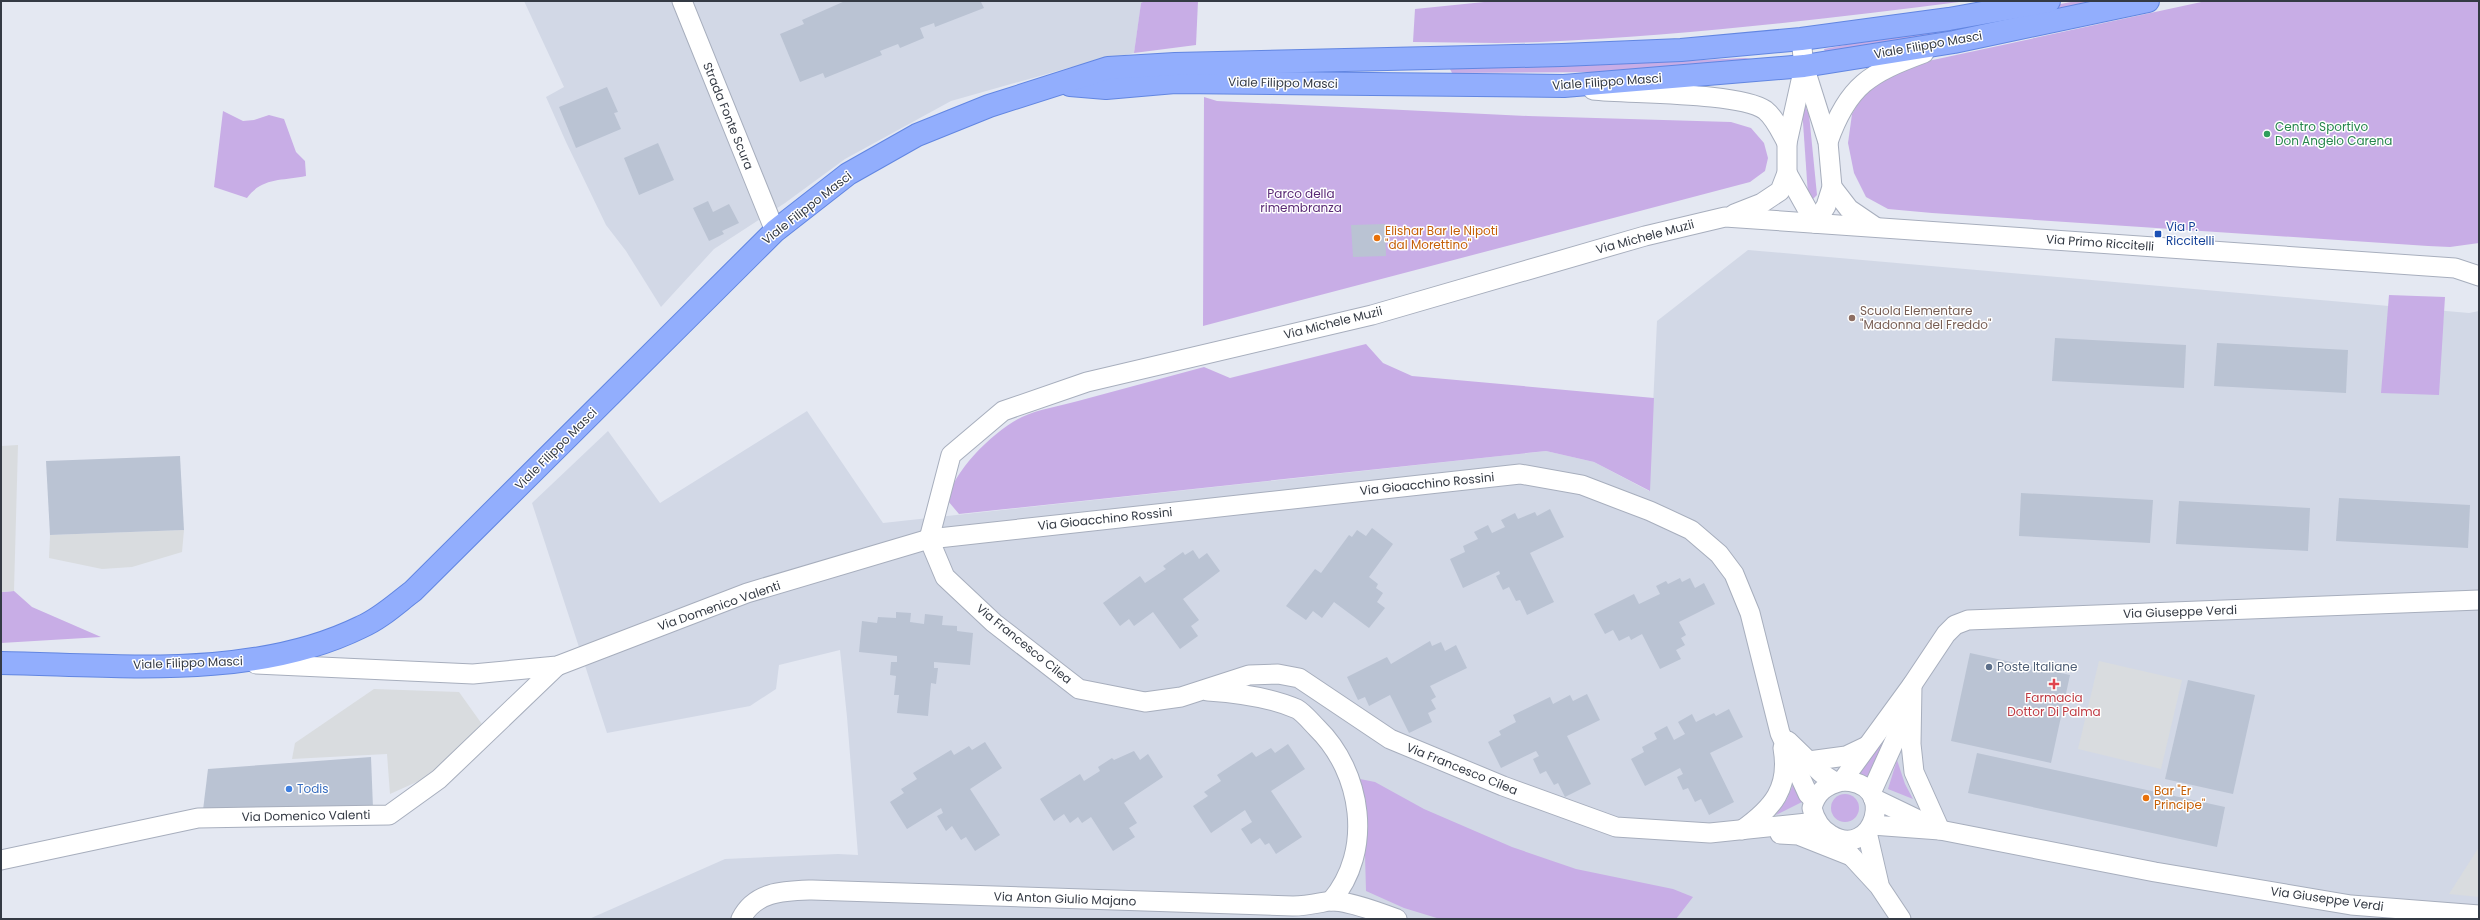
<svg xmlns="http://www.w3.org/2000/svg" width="2480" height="920" font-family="Poppins,sans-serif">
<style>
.residential{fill:#d2d8e6}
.green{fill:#c8ade6}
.parking{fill:#d9dcdf}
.building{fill:#bac3d3}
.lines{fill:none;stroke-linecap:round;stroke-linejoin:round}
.minor-casing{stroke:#a7aebd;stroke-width:21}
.primary-casing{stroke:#6286e1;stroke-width:24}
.minor{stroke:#fff;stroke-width:19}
.primary{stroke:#92aefd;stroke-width:22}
.leisure-dot{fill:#2e9e5b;stroke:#fff;stroke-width:1.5}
.transit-dot{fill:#1a4fb4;stroke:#fff;stroke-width:1.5}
.food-dot{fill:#e8710a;stroke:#fff;stroke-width:1.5}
.education-dot{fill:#8d6e63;stroke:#fff;stroke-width:1.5}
.service-dot{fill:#5c6f8a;stroke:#fff;stroke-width:1.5}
.health-dot{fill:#e0444e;stroke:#fff;stroke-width:1.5}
.shop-dot{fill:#3f7fe0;stroke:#fff;stroke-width:1.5}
.labels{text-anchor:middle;stroke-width:3;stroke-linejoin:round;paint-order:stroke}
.street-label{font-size:12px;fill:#343a44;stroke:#fff}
.leisure-label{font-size:12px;fill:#27864d;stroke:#fff;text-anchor:start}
.park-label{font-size:12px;fill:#592974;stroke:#fff}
.transit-label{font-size:12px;fill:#164399;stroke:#fff;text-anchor:start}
.food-label{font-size:12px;fill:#c56008;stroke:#fff;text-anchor:start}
.education-label{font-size:12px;fill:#785e54;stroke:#fff;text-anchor:start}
.service-label{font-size:12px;fill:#4e5e75;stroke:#fff;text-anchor:start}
.health-label{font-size:12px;fill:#be3a42;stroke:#fff}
.shop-label{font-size:12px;fill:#366cbe;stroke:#fff;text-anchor:start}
</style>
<rect width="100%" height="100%" fill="#e4e8f2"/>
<!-- residential -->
<g class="residential">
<path d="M 524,1 L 1145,1 L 1141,4 L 1134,53 L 1068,68 L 951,101 L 845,159 L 785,203 L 714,249 L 661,307 L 626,251 L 606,225 L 566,142 L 546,97 L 564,87 Z"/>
<path d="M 1748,250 L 2469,313 L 2479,311 L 2479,919 L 589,919 L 725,859 L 838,854 L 858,855 L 847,717 L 840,650 L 779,665 L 776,689 L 750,706 L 607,733 L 532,503 L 608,431 L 660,503 L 807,411 L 883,523 L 1546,451 L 1594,462 L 1649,491 L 1657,321 Z"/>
</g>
<!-- green -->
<g class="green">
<path d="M 1145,1 L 1198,1 L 1196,45 L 1134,53 L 1141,3 Z"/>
<path d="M 1494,1 L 1967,1 C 1825,19 1683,36 1540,42 C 1497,44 1455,42 1413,42 L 1415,9 Z"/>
<path d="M 2076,1 L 2116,1 L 1956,33 L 1825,52 L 1824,49 Z"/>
<path d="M 2206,1 L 2479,1 L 2479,243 L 2450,247 L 2428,246 L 1932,213 L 1888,209 L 1866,197 L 1854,173 L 1848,143 L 1852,114 L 1868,86 L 1891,69 Z"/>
<path d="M 1745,58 L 1759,60 L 1609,72 L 1452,73 L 1448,65 L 1596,65 Z"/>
<path d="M 1204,97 L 1217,101 L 1528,116 L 1731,122 L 1751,128 L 1764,143 L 1768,158 L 1765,171 L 1750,182 L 1203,326 Z"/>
<path d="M 1805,106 L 1809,114 L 1817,195 L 1813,199 L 1808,195 L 1802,108 Z"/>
<path d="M 223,111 L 243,121 L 254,120 L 269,115 L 284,119 L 296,152 L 305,161 L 306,176 C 283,181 262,177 247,198 L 214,187 Z"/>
<path d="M 2389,295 L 2445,297 L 2439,395 L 2381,393 Z"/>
<path d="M 1366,344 L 1383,363 L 1412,376 L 1654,398 L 1650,491 L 1594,462 L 1546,451 L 959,514 L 948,501 C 951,472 996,429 1022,417 C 1039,409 1060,406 1078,401 C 1120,390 1162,378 1204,367 L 1230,378 Z"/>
<path d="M 14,591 L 32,607 L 101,637 L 1,643 L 1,592 Z"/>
<path d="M 1881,741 L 1884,743 L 1869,781 L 1853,776 Z"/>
<path d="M 1897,760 L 1905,784 L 1913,799 L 1888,789 Z"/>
<path d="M 1355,778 L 1375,782 L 1424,809 L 1512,847 L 1576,869 L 1673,889 L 1693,897 L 1676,919 L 1440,919 L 1404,908 L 1366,891 L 1364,819 Z"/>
<path d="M 1794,782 L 1804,801 L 1776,815 L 1787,799 Z"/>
<circle cx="1845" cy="808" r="14"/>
</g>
<!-- parking -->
<g class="parking">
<path d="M 18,445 L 14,591 L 1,592 L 1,446 Z"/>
<path d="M 184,530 L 182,552 L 132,567 L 102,569 L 49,558 L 50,535 Z"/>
<path d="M 2099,661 L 2182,680 L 2161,769 L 2078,749 Z"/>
<path d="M 374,689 L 459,692 L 484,727 L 430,776 L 390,794 L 387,754 L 292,759 L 295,743 Z"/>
<path d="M 2479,847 L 2479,897 L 2449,894 Z"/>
</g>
<!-- building -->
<g class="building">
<path d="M 845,1 L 985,1 L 981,2 L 984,8 L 935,27 L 934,23 L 920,28 L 924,38 L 900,48 L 898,44 L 880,51 L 882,55 L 825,78 L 823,73 L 800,82 L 780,34 L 804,24 L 802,20 Z"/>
<path d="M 607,87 L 618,112 L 614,113 L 621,129 L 576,148 L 559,107 Z"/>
<path d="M 658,143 L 674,180 L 639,195 L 624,158 Z"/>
<path d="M 708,201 L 713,212 L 729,204 L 739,223 L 722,231 L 724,234 L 709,241 L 693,208 Z"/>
<path d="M 1385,224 L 1386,256 L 1353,257 L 1351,225 Z"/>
<path d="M 2055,338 L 2186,345 L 2184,388 L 2052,381 Z"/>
<path d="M 2217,343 L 2348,350 L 2346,393 L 2214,386 Z"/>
<path d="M 180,456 L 184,530 L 50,535 L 46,461 Z"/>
<path d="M 2021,493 L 2153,500 L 2150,543 L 2019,536 Z"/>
<path d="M 2339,498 L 2470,505 L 2468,548 L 2336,541 Z"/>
<path d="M 2179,501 L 2310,508 L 2308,551 L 2176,544 Z"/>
<path d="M 1550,509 L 1564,537 L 1530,553 L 1554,602 L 1527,615 L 1520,600 L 1516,601 L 1509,587 L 1503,590 L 1496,576 L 1500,574 L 1499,571 L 1463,588 L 1450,559 L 1465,552 L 1463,546 L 1478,539 L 1474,532 L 1488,525 L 1492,533 L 1505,527 L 1501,520 L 1515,513 L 1518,519 L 1535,512 L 1537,516 Z"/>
<path d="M 1372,528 L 1393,544 L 1369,577 L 1378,584 L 1376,588 L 1383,593 L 1377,602 L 1385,608 L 1369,628 L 1334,602 L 1322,618 L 1313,611 L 1306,620 L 1286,606 L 1315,569 L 1321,573 L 1349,535 L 1352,537 L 1357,530 L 1366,536 Z"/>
<path d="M 1193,550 L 1199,559 L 1207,553 L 1220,571 L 1183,599 L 1199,620 L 1191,626 L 1198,636 L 1180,649 L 1153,612 L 1134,626 L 1129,619 L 1120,626 L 1103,603 L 1140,576 L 1145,583 L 1166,569 L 1163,566 L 1183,552 L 1185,555 Z"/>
<path d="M 1680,578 L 1682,582 L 1690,578 L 1695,588 L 1704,583 L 1715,604 L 1679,622 L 1686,635 L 1681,638 L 1685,645 L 1676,650 L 1681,659 L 1660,669 L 1642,634 L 1631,640 L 1629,636 L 1619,641 L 1613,630 L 1605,634 L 1594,614 L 1634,594 L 1639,604 L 1660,594 L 1656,586 L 1666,581 L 1668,584 Z"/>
<path d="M 896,612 L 911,613 L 910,622 L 924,624 L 925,614 L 943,616 L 942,625 L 957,626 L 957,631 L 973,633 L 970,665 L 934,662 L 934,668 L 938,668 L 936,684 L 931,683 L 928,716 L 897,713 L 899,695 L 894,695 L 896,676 L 890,675 L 891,662 L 897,662 L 897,656 L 859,652 L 862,621 L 877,623 L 878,617 L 896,618 Z"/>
<path d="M 1430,641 L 1432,646 L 1441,642 L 1445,651 L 1456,645 L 1467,668 L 1430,686 L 1436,697 L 1431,700 L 1436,709 L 1428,713 L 1432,722 L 1409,733 L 1390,695 L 1369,706 L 1365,697 L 1358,700 L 1347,677 L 1387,657 L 1391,664 Z"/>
<path d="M 1970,653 L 2070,675 L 2051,763 L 1951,741 Z"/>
<path d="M 2188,680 L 2255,695 L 2233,794 L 2165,779 Z"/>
<path d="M 1587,694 L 1600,720 L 1567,736 L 1591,784 L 1565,797 L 1558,783 L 1554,785 L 1546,771 L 1540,774 L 1533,759 L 1539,756 L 1536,751 L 1501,768 L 1488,742 L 1501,735 L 1499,731 L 1516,722 L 1513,715 L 1550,697 L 1553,704 L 1570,695 L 1573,701 Z"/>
<path d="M 1729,709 L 1743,737 L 1710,753 L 1734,802 L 1709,815 L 1701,799 L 1695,802 L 1688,788 L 1683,790 L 1677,777 L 1683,774 L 1680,768 L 1645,786 L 1631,759 L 1644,752 L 1642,747 L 1657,739 L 1654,733 L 1667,726 L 1674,740 L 1685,734 L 1678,722 L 1692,714 L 1696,722 L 1714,713 L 1716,716 Z"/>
<path d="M 985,742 L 1002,768 L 970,789 L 1000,835 L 975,851 L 966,837 L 961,840 L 952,826 L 946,831 L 937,816 L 943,813 L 941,808 L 907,829 L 890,802 L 904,793 L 901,789 L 917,779 L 913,773 L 951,750 L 954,755 L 969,746 L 972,750 Z"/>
<path d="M 1288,744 L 1305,769 L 1271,791 L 1302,837 L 1276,854 L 1269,843 L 1265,845 L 1260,838 L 1251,844 L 1241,829 L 1252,822 L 1245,810 L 1211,833 L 1193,806 L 1208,796 L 1204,792 L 1221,781 L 1217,775 L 1252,752 L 1256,757 L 1271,748 L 1275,753 Z"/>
<path d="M 1134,751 L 1140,760 L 1148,754 L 1163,777 L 1124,803 L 1137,823 L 1129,828 L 1135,837 L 1113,851 L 1091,817 L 1082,823 L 1078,817 L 1070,823 L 1064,814 L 1054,821 L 1040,799 L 1080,774 L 1084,781 L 1100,771 L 1098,767 L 1112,758 L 1114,760 Z"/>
<path d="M 1977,753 L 2225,807 L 2217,847 L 1968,793 Z"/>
<path d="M 371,757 L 373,808 L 203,810 L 208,769 Z"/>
</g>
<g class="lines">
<defs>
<g id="minor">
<path d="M 682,1 L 775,231"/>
<path d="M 1801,39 L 1804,66 L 1828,142 L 1832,187 L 1826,206 L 1815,223"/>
<path d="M 1593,90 C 1630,94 1739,92 1765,110 C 1775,118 1781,132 1787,143"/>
<path d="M 1828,142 C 1848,85 1870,73 1924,53"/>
<path d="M 1787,173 L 1815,223"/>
<path d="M 1832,187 L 1849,209 L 1874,226"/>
<path d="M 1734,214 L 1762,203 L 1780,191 L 1787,173 L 1787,143 L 1804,67"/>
<path d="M 929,539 L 951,455 L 1003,411 L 1087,382 L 1372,315 L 1645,236 L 1725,217 L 2455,268 L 2479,276"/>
<path d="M 929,539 L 945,577 L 994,623 L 1079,689 L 1145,702 L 1181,697 L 1249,675 L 1278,674 L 1299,678 L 1390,739 L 1503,786 L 1616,827 L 1710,833 L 1817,822"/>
<path d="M 256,664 L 473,674 L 557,666 L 747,593 L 929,539 L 1520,474 L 1582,485 L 1650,511 L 1691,530 L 1719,554 L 1734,574 L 1750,613 L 1780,733 L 1808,794 L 1814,800"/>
<path d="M 1912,685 L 1911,744 L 1914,772 L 1940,830"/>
<path d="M 1208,691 C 1237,693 1270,697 1297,709 C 1304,713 1311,722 1317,728 C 1362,772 1374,851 1331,901"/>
<path d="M 1788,741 L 1821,773 L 1835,782"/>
<path d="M 1809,761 L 1846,756 L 1867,746"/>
<path d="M 1842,781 L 1912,685 L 1946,634 L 1955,625 L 1968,620 L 2479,600"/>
<path d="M 1842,781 C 1900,781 1873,861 1831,835 C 1820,829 1815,820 1812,808 C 1816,792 1826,785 1842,781 Z"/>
<path d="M 1871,793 L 1895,740 L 1906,706"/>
<path d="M 1873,798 L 1931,826"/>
<path d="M 1872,825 L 1940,830 L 2155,872 L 2351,905 L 2479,915"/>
<path d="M 1742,830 C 1773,808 1790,788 1783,748"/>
<path d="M 1867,832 L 1879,884"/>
<path d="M 1780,834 L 1798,835 L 1851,856"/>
<path d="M 1843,847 L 1879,886 L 1901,919"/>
<path d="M 1,860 L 198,818 L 389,815 L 439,779 L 557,666"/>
<path d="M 741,919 C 755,891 784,891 812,890 L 1293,906 C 1306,906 1318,903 1330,901 C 1347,900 1381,913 1397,919"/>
</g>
<g id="primary">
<path d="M 1070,85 L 1106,88 L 1175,82 L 1564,86 L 1804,66 L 1954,42 L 2148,1"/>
<path d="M 1,663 C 118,665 253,680 361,627 C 380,619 397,603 413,591 L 775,231 L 848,174 L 917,135 L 989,106 L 1108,68 L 1175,64 L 1562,55 L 1681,50 L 1801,39 L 1949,19 L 2049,1"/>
</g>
</defs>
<!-- minor casing -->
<use href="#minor" class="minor-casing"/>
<!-- primary casing -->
<use href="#primary" class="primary-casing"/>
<!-- minor -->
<use href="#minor" class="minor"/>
<!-- primary -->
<use href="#primary" class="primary"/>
</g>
<!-- markers -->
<circle class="leisure-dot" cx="2267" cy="134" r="4"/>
<rect class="transit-dot" x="2154" y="230" width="8" height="8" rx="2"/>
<g class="food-dot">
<circle cx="1377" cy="238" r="4"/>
<circle cx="2146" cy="798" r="4"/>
</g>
<circle class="education-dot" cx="1852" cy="318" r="4"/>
<circle class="service-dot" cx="1989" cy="667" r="4"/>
<path class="health-dot" d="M2052 678h4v4h4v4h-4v4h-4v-4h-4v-4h4z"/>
<circle class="shop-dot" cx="289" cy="789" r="4"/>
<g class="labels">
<!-- street labels -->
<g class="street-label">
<text transform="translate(1928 45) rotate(-10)" y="4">Viale Filippo Masci</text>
<text transform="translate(1607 82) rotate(-4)" y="4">Viale Filippo Masci</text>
<text transform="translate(1283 83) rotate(1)" y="4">Viale Filippo Masci</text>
<text transform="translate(728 116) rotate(68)" y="4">Strada Fonte Scura</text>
<text transform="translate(807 208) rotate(-38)" y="4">Viale Filippo Masci</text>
<text transform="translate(1645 237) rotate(-15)" y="4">Via Michele Muzii</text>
<text transform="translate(2100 243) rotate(4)" y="4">Via Primo Riccitelli</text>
<text transform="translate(1333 323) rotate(-14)" y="4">Via Michele Muzii</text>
<text transform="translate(556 449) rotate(-45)" y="4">Viale Filippo Masci</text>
<text transform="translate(1427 484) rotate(-6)" y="4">Via Gioacchino Rossini</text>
<text transform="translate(1105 519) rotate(-6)" y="4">Via Gioacchino Rossini</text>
<text transform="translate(719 606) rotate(-19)" y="4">Via Domenico Valenti</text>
<text transform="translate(2180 612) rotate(-2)" y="4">Via Giuseppe Verdi</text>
<text transform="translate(1024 644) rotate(39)" y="4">Via Francesco Cilea</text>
<text transform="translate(188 663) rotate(-2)" y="4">Viale Filippo Masci</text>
<text transform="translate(1462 769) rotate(22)" y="4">Via Francesco Cilea</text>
<text transform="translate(306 816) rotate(-1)" y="4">Via Domenico Valenti</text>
<text transform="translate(1065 899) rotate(2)" y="4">Via Anton Giulio Majano</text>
<text transform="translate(2327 899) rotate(8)" y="4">Via Giuseppe Verdi</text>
</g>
<!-- leisure labels -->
<g class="leisure-label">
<text x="2275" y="131">Centro Sportivo<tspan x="2275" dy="14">Don Angelo Carena</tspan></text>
</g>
<!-- park labels -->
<g class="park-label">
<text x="1301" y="198">Parco della<tspan x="1301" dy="14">rimembranza</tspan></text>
</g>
<!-- transit labels -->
<g class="transit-label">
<text x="2166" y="231">Via P.<tspan x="2166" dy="14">Riccitelli</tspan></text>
</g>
<!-- food labels -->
<g class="food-label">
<text x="1385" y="235">Elishar Bar le Nipoti<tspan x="1385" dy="14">"dal Morettino"</tspan></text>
<text x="2154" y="795">Bar "Er<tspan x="2154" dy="14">Principe"</tspan></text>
</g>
<!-- education labels -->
<g class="education-label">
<text x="1860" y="315">Scuola Elementare<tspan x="1860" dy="14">"Madonna del Freddo"</tspan></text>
</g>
<!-- service labels -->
<g class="service-label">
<text x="1997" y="671">Poste Italiane</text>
</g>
<!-- health labels -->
<g class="health-label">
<text x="2054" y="702">Farmacia<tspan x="2054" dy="14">Dottor Di Palma</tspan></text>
</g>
<!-- shop labels -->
<g class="shop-label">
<text x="297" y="793">Todis</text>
</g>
</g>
<!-- border -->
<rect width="2480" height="920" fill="none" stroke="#343a44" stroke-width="4"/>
</svg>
